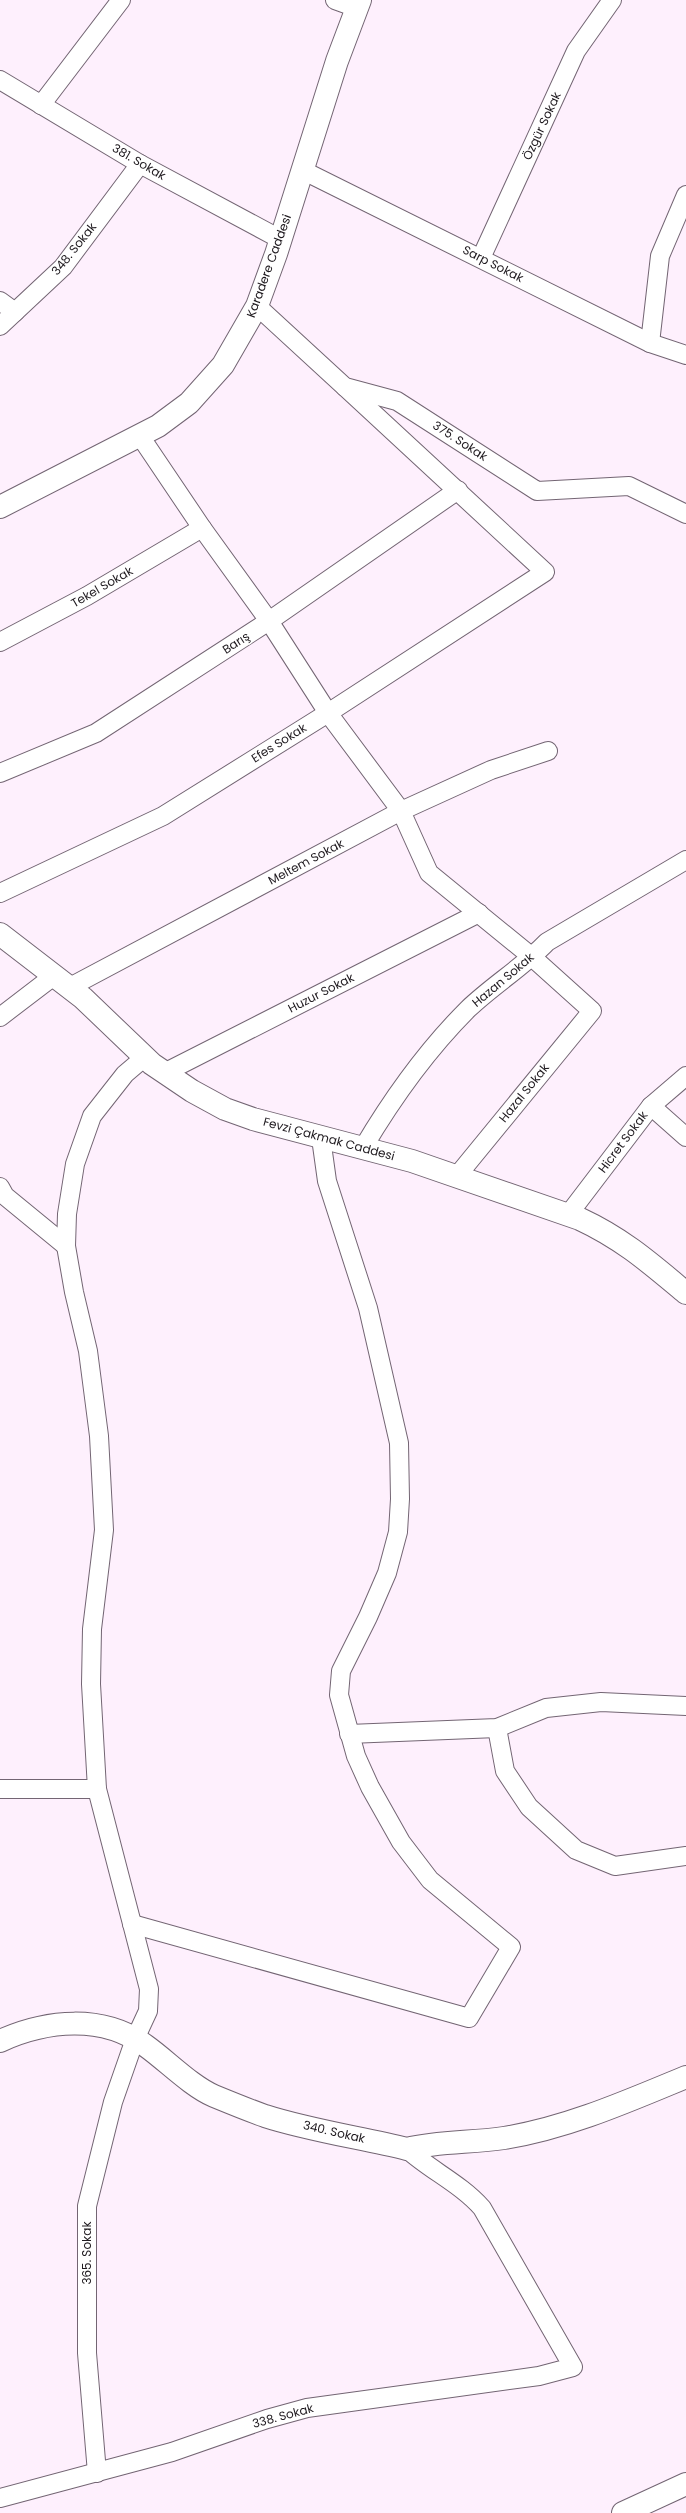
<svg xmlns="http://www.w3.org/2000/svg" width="686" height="2513" font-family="Poppins,sans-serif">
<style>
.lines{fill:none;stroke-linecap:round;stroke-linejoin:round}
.minor-casing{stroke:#736573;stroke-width:20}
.tertiary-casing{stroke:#736573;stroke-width:24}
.minor{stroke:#fff;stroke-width:18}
.tertiary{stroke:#fff;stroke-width:22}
.labels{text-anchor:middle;stroke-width:3;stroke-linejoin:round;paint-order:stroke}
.street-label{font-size:12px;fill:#1e191e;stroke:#fff}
</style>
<rect width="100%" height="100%" fill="#fef0fd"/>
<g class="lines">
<defs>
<g id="minor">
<path d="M 335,0 L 357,8"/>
<path d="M 0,80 L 140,164 L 280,239"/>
<path d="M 41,105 L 121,0"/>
<path d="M 302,170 L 650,343 L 686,355"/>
<path d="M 481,258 L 576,51 L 612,0"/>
<path d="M 0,301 L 15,312"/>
<path d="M 257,306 L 345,387 L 397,401 L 537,491 L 629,486 L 686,514"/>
<path d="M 0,326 L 63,267 L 140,164"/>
<path d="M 650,343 L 660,256 L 686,195"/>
<path d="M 140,436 L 202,528 L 269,621 L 328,713 L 401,811 L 429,873 L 532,957 L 592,1011 L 457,1176"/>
<path d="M 0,642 L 87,596 L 202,528"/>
<path d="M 0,773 L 96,733 L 269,621 L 458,490"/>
<path d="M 0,893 L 163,816 L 328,713 L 545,572 L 345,387"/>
<path d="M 70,987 L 401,811 L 491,770 L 548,751"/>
<path d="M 0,1017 L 55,975"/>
<path d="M 164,1073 L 479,913"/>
<path d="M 651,1106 L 686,1137"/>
<path d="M 363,1148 C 392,1099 427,1050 468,1009 C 493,985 523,967 547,942 L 686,860"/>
<path d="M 0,1187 L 5,1196 L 66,1246"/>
<path d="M 568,1215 L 651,1106 L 686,1076"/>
<path d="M 497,1728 L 505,1771 L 529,1807 L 576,1850 L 615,1866 L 686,1856"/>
<path d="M 349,1734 L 497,1728 L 546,1708 L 601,1702 L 686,1706"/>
<path d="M 0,1789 L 97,1789"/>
<path d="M 132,1924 L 469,2018 L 511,1947 L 430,1880 L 401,1842 L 370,1787 L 356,1756 L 339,1695 L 341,1671 L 368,1617 L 387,1573 L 398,1532 L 400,1499 L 399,1443 L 368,1308 L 327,1181 L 321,1138"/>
<path d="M 97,2473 L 87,2353 L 87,2206 L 113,2102 L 135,2039 L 148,2011 L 149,1989 L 97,1789 L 91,1684 L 92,1629 L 104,1530 L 99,1436 L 88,1351 L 74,1292 L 66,1246 L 67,1214 L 75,1164 L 92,1116 L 125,1074 L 145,1057"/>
<path d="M 0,2498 L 172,2452 L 267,2419 L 307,2408 L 539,2376 L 573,2367 L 482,2208 C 461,2184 430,2170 407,2149"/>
</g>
<g id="tertiary">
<path d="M 0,507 L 158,426 L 189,403 L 223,365 L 257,306 L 276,254 L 337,61 L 360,0"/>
<path d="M 0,934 L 83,998 L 152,1064 L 192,1091 L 225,1109 L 253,1119 L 412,1161 L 580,1219 C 623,1239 650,1263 686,1293"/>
<path d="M 0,2041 C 46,2020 103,2014 146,2046 C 167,2061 191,2086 214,2096 C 231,2103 248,2110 265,2116 C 308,2130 362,2138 407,2149 C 439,2141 471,2143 504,2138 C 567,2128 628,2101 686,2077"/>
<path d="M 623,2513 L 686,2484"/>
</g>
</defs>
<!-- minor casing -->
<use href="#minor" class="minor-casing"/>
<!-- tertiary casing -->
<use href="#tertiary" class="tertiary-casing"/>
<!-- minor -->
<use href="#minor" class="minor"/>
<!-- tertiary -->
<use href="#tertiary" class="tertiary"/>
</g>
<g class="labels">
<!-- street labels -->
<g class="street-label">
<text transform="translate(542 126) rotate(-65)" y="4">Özgür Sokak</text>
<text transform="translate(139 162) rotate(30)" y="4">381. Sokak</text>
<text transform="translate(74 249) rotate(-51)" y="4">348. Sokak</text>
<text transform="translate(493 264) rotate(27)" y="4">Sarp Sokak</text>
<text transform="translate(269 266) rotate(-70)" y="4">Karadere Caddesi</text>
<text transform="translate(460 441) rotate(33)" y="4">375. Sokak</text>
<text transform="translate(102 587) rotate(-30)" y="4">Tekel Sokak</text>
<text transform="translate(236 643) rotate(-33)" y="4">Barış</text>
<text transform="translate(279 743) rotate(-32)" y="4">Efes Sokak</text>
<text transform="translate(306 862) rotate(-28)" y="4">Meltem Sokak</text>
<text transform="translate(503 980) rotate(-40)" y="4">Hazan Sokak</text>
<text transform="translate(321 993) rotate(-27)" y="4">Huzur Sokak</text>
<text transform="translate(524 1093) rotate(-51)" y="4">Hazal Sokak</text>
<text transform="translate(329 1139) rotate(15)" y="4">Fevzi Çakmak Caddesi</text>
<text transform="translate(623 1142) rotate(-53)" y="4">Hicret Sokak</text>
<text transform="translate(334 2132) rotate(13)" y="4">340. Sokak</text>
<text transform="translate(87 2253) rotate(-90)" y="4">365. Sokak</text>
<text transform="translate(283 2416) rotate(-15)" y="4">338. Sokak</text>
</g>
</g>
</svg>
